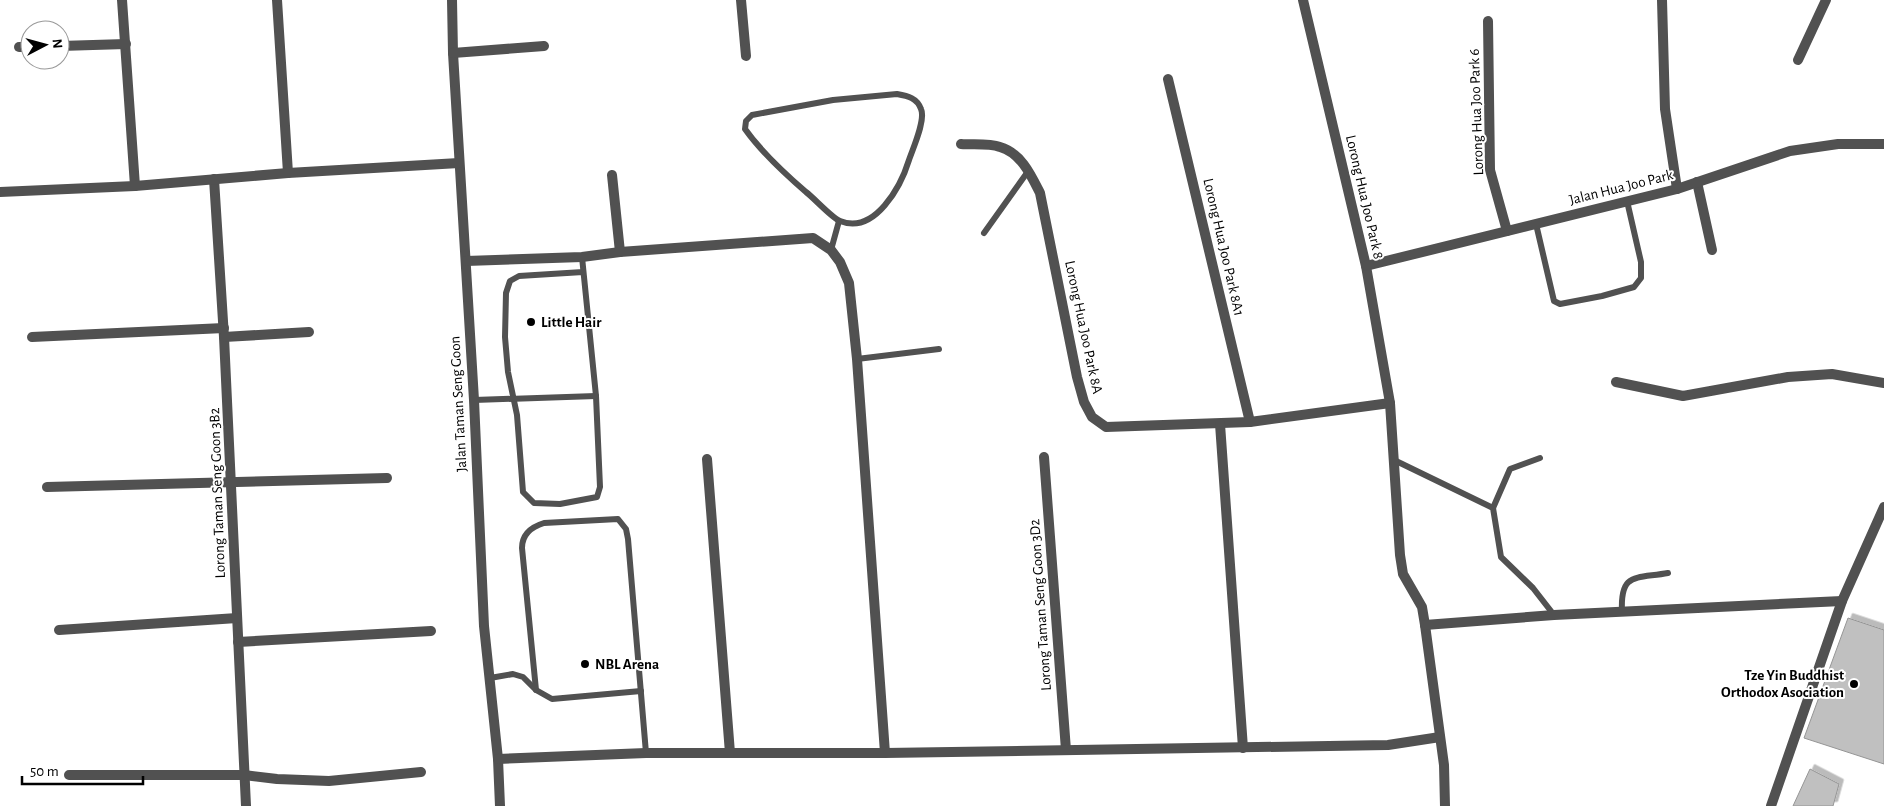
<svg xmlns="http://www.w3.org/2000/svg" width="1884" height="806" font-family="'Alegreya Sans',sans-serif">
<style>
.building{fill:#c0c0c0;stroke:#959595;filter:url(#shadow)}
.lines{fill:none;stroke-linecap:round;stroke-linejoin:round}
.lane{stroke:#515151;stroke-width:6}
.street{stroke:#515151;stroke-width:10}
.poi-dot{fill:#000;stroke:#fff;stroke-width:2}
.labels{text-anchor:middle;stroke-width:4;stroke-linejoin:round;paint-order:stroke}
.street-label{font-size:15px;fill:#000;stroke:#fff}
.poi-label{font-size:15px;font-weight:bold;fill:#000;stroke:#fff;text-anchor:start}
</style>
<defs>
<filter id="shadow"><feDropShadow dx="4.5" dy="-4.5" stdDeviation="0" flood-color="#0004"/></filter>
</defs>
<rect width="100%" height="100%" fill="#fff"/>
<!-- building -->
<g class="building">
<path d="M 1848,618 L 1884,630 L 1884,764 L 1804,738 Z"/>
<path d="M 1810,769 L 1839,784 L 1833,806 L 1793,806 Z"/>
</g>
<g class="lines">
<!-- lane -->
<g class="lane">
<path d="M 897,94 C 908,96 917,98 921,109 C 926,120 913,148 909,160 C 901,186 875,235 840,221 C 832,218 814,198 806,192 C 784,173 762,153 745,129 L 746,121 L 752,115 L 833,100 Z"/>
<path d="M 1536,224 L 1554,301 L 1560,304 L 1602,296 L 1634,287 L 1641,278 L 1641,262 L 1627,201"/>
<path d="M 984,233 L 1029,170"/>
<path d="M 831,250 L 839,221"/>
<path d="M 582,257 L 596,396 L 600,487 L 597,497 L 560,504 L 534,503 L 523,492 L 517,415 L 508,372 L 505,337 L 506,293 L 510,281 L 519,276 L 583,272"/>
<path d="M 857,359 L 939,349"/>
<path d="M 474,400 L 596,396"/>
<path d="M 1394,460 L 1493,508 L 1501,557 L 1533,588 L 1554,615"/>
<path d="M 1493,508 L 1510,469 L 1540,458"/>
<path d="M 1622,612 C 1620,572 1635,579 1668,573"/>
<path d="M 490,678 L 513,674 L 523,677 L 536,690 L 552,699 L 641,691"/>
<path d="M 536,690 L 522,548 C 522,534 531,527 544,523 L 618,519 L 626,529 L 628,539 L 646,753"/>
</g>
<!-- street -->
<g class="street">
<path d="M 122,0 L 135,186"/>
<path d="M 277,0 L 288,173"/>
<path d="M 452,0 L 453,53 L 474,400 L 484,626 L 498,759 L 500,806"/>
<path d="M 741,0 L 746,56"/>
<path d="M 1303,0 L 1366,266 L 1390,403 L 1400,555 L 1403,574 L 1422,607 L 1425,625 L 1444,765 L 1445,806"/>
<path d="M 1662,0 L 1665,109 L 1677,189"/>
<path d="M 1488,21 L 1490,170 L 1507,231"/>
<path d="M 60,46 L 126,44"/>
<path d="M 19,47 L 30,47"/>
<path d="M 453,53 L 544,46"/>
<path d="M 1798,60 L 1826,0"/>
<path d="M 1168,79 L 1250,422"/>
<path d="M 961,144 C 973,145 989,143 1000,147 C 1021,153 1031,175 1040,193 L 1077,377 L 1084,402 L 1092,417 L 1106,427 L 1250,422 L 1390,403"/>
<path d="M 612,175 L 620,252"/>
<path d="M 214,179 L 224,337 L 246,806"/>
<path d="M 1697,182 L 1712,250"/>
<path d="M 0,192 L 135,186 L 288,173 L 459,163"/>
<path d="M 466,261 L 582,257 L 620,252 L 813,238 L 831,250 L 840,262 L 849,283 L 857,359 L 885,753"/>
<path d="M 1366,266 L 1677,189 L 1790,151 L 1838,144 L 1884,144"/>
<path d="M 32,337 L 224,328"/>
<path d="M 224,337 L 309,332"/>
<path d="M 1616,382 L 1683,396 L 1788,377 L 1832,374 L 1884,383"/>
<path d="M 1220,424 L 1243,748"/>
<path d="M 1044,457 L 1066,750"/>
<path d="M 707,459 L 730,753"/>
<path d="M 47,487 L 387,478"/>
<path d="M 1425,625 L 1554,615 L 1842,601"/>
<path d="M 59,630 L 237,618"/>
<path d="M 238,642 L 431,631"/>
<path d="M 498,759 L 646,753 L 885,753 L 1388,745 L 1440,737"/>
<path d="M 69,775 L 244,775 L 277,779 L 329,781 L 421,772"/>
<path d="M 1771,806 L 1842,601 L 1884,507"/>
</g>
</g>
<!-- markers -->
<g class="poi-dot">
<circle cx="531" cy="322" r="5"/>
<circle cx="585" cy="664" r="5"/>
<circle cx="1854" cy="684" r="5"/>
</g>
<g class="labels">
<!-- street labels -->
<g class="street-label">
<text transform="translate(1476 112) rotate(-92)" y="5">Lorong Hua Joo Park 6</text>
<text transform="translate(1621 187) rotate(-14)" y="5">Jalan Hua Joo Park</text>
<text transform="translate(1365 197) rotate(77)" y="5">Lorong Hua Joo Park 8</text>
<text transform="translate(1224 247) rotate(77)" y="5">Lorong Hua Joo Park 8A1</text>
<text transform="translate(1084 327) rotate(78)" y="5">Lorong Hua Joo Park 8A</text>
<text transform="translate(458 404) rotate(-93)" y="5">Jalan Taman Seng Goon</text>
<text transform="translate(217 493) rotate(-92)" y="5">Lorong Taman Seng Goon 3B2</text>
<text transform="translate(1040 605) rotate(-94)" y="5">Lorong Taman Seng Goon 3D2</text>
</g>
<!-- poi labels -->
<g class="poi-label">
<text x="541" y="327">Little Hair</text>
<text x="595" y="669">NBL Arena</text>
<text x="1844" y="680" text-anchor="end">Tze Yin Buddhist<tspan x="1844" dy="17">Orthodox Asociation</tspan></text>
</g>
</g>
<!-- north arrow -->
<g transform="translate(45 45) rotate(84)"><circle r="24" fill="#ffffff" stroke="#999999"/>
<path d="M0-4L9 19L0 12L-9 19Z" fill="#000000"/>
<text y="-8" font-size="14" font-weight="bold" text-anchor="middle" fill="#000000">N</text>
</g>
<!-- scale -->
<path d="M22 776v8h121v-8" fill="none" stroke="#000000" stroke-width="2.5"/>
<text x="30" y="776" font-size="15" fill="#000000" stroke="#ffffff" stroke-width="4" paint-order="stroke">50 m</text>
</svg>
